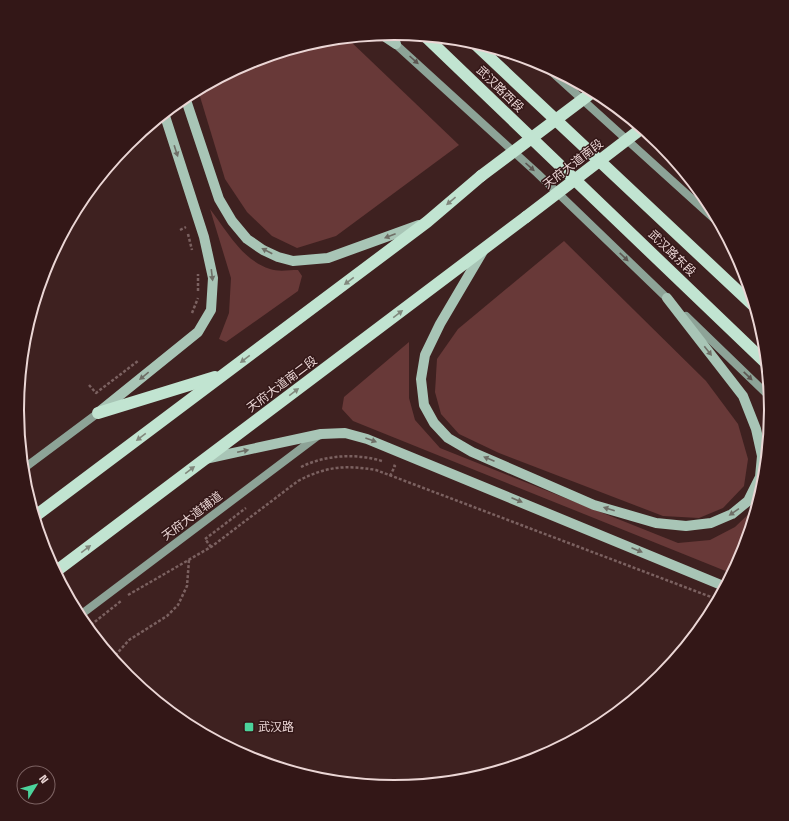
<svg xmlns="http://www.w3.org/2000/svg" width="789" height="821" font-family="'Space Grotesk','Noto Sans SC',sans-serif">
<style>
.green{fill:#683938}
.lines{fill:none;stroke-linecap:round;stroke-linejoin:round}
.path{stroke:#7b6160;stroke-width:2.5;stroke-dasharray:3 2;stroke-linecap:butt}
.secondary{stroke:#8da397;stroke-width:8}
.primary{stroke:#a8c5b6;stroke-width:10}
.highway{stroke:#c1e4d1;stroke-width:12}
.highway-bridge{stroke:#c1e4d1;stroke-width:12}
.oneway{fill:#5c5651}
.oneway2{fill:#6e6e66}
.oneway3{fill:#81887d}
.poi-dot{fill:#4cd39b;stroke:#331717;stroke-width:1.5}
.labels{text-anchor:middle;stroke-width:3;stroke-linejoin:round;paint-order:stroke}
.street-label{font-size:12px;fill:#ebd6d5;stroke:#331717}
.poi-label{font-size:12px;fill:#ebd6d5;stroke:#331717;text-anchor:start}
.rim{fill:none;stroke:#ebd6d5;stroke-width:2}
</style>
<rect width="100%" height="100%" fill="#3e2120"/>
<!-- green -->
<g class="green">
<path d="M 347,38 L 459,145 L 336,236 L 297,248 L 272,236 L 247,212 L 225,179 L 198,90 L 250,62 L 321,40 Z"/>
<path d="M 210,209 C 227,231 242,260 270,269 C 278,272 289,270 298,270 L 302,276 L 298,291 L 226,342 L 219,339 L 229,313 L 231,278 Z"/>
<path d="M 564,241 L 706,381 L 738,424 L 748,459 L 744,486 L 723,508 L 699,518 L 663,516 L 499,453 L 459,434 L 441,414 L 435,392 L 437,359 L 458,329 Z"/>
<path d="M 409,342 L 409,398 L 415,420 L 440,448 L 678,543 L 710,540 L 735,527 L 758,505 L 743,555 L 733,574 L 353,421 L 342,409 L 344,397 Z"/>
</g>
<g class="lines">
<!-- path -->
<g class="path">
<path d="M 180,230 L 186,227"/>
<path d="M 188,234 L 192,250"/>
<path d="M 198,291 L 198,274"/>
<path d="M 192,313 L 198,298"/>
<path d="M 89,385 L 96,393 L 138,361"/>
<path d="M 301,467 C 325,455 356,453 382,461"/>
<path d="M 390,476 L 395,466 L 392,465"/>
<path d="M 211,547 L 205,539 L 246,508"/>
<path d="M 128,595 L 211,547 L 298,481 C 327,466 345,465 376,470 L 719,600"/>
<path d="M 87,628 L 121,601"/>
<path d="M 112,659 L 129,640 L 167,616 L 178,605 L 187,586 L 189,560"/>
</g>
<!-- secondary -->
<g class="secondary">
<path d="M 391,40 L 537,173 L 670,301"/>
<path d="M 543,64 L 721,225"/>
<path d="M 686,316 L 771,398"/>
<path d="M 23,469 L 98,413"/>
<path d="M 79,616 L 319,435"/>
</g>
<!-- primary -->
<g class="primary">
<path d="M 381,34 L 396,44"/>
<path d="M 185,97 L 219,199 L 232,221 L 247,239 L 263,250 L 278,257 L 293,261 L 328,258 L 419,225"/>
<path d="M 720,223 L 721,224"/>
<path d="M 483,251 L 440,324 L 425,355 L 421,379 L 424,405 L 434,423 L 448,438 L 472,452 L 594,505 L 656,523 L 686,526 L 711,523 L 732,514 L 748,501 L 760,477 L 762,456 L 756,429 L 743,396 L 667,298"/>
<path d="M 99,412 L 198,332 L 211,310 L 213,278 L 204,237 L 164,113"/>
<path d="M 205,459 L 321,434 L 345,433 L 367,439 L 726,587"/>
</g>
<!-- highway -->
<g class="highway">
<path d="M 425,36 L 768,365"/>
<path d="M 473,42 L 756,308"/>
<path d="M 98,413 L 215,377"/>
<path d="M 34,517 L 427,222 L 481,176"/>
<path d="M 55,572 L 526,217"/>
</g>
<!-- highway-bridge -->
<g class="highway-bridge">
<path d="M 481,176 L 594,91"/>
<path d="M 526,217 L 637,132"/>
</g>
</g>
<!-- one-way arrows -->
<defs><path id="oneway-solid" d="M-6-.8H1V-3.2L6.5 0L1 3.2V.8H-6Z"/></defs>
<g class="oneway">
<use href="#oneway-solid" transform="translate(414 60) rotate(42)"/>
<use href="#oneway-solid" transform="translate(530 167) rotate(42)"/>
<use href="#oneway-solid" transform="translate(624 257) rotate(44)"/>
<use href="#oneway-solid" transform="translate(748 376) rotate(44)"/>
</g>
<g class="oneway2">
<use href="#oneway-solid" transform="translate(176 151) rotate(72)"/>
<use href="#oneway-solid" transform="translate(390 236) rotate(159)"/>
<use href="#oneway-solid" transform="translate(267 251) rotate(-152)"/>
<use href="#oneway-solid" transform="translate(212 275) rotate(83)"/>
<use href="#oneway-solid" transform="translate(708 351) rotate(52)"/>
<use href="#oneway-solid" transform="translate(144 376) rotate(141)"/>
<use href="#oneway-solid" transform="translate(371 440) rotate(20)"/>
<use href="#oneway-solid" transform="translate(243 451) rotate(-12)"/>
<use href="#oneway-solid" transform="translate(489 459) rotate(-157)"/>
<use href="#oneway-solid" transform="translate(517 500) rotate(23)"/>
<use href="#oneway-solid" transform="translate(609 509) rotate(-163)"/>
<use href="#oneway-solid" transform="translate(734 512) rotate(146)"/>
<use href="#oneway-solid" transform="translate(637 550) rotate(23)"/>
</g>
<g class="oneway3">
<use href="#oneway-solid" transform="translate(451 201) rotate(140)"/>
<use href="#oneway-solid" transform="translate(349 281) rotate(143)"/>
<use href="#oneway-solid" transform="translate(398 314) rotate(-37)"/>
<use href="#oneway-solid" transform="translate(245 359) rotate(143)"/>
<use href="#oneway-solid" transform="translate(294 392) rotate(-37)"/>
<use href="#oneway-solid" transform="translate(141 437) rotate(143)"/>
<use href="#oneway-solid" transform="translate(190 470) rotate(-37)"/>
<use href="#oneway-solid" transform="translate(86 549) rotate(-37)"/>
</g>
<!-- markers -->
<rect class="poi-dot" x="244" y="722" width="10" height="10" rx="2"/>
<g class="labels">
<!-- street labels -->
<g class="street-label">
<text transform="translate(500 89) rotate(44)" y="4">武汉路西段</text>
<text transform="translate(573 164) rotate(-38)" y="4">天府大道南段</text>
<text transform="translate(672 253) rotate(44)" y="4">武汉路东段</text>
<text transform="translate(282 384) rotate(-37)" y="4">天府大道南二段</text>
<text transform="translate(192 516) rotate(-37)" y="4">天府大道辅道</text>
</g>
<!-- poi labels -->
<g class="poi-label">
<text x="258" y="731">武汉路</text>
</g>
</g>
<!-- crop -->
<path d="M0 0H789V821H0ZM24 410a370 370 0 1 1 740 0a370 370 0 1 1-740 0Z" fill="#331717" fill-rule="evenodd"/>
<path class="rim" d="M24 410a370 370 0 1 1 740 0a370 370 0 1 1-740 0Z"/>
<!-- north arrow -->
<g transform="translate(36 785) rotate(53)"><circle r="19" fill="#331717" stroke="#7d6363"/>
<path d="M0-3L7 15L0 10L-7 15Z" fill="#4cd39b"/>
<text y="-6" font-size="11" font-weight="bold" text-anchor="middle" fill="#ebd6d5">N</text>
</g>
</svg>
